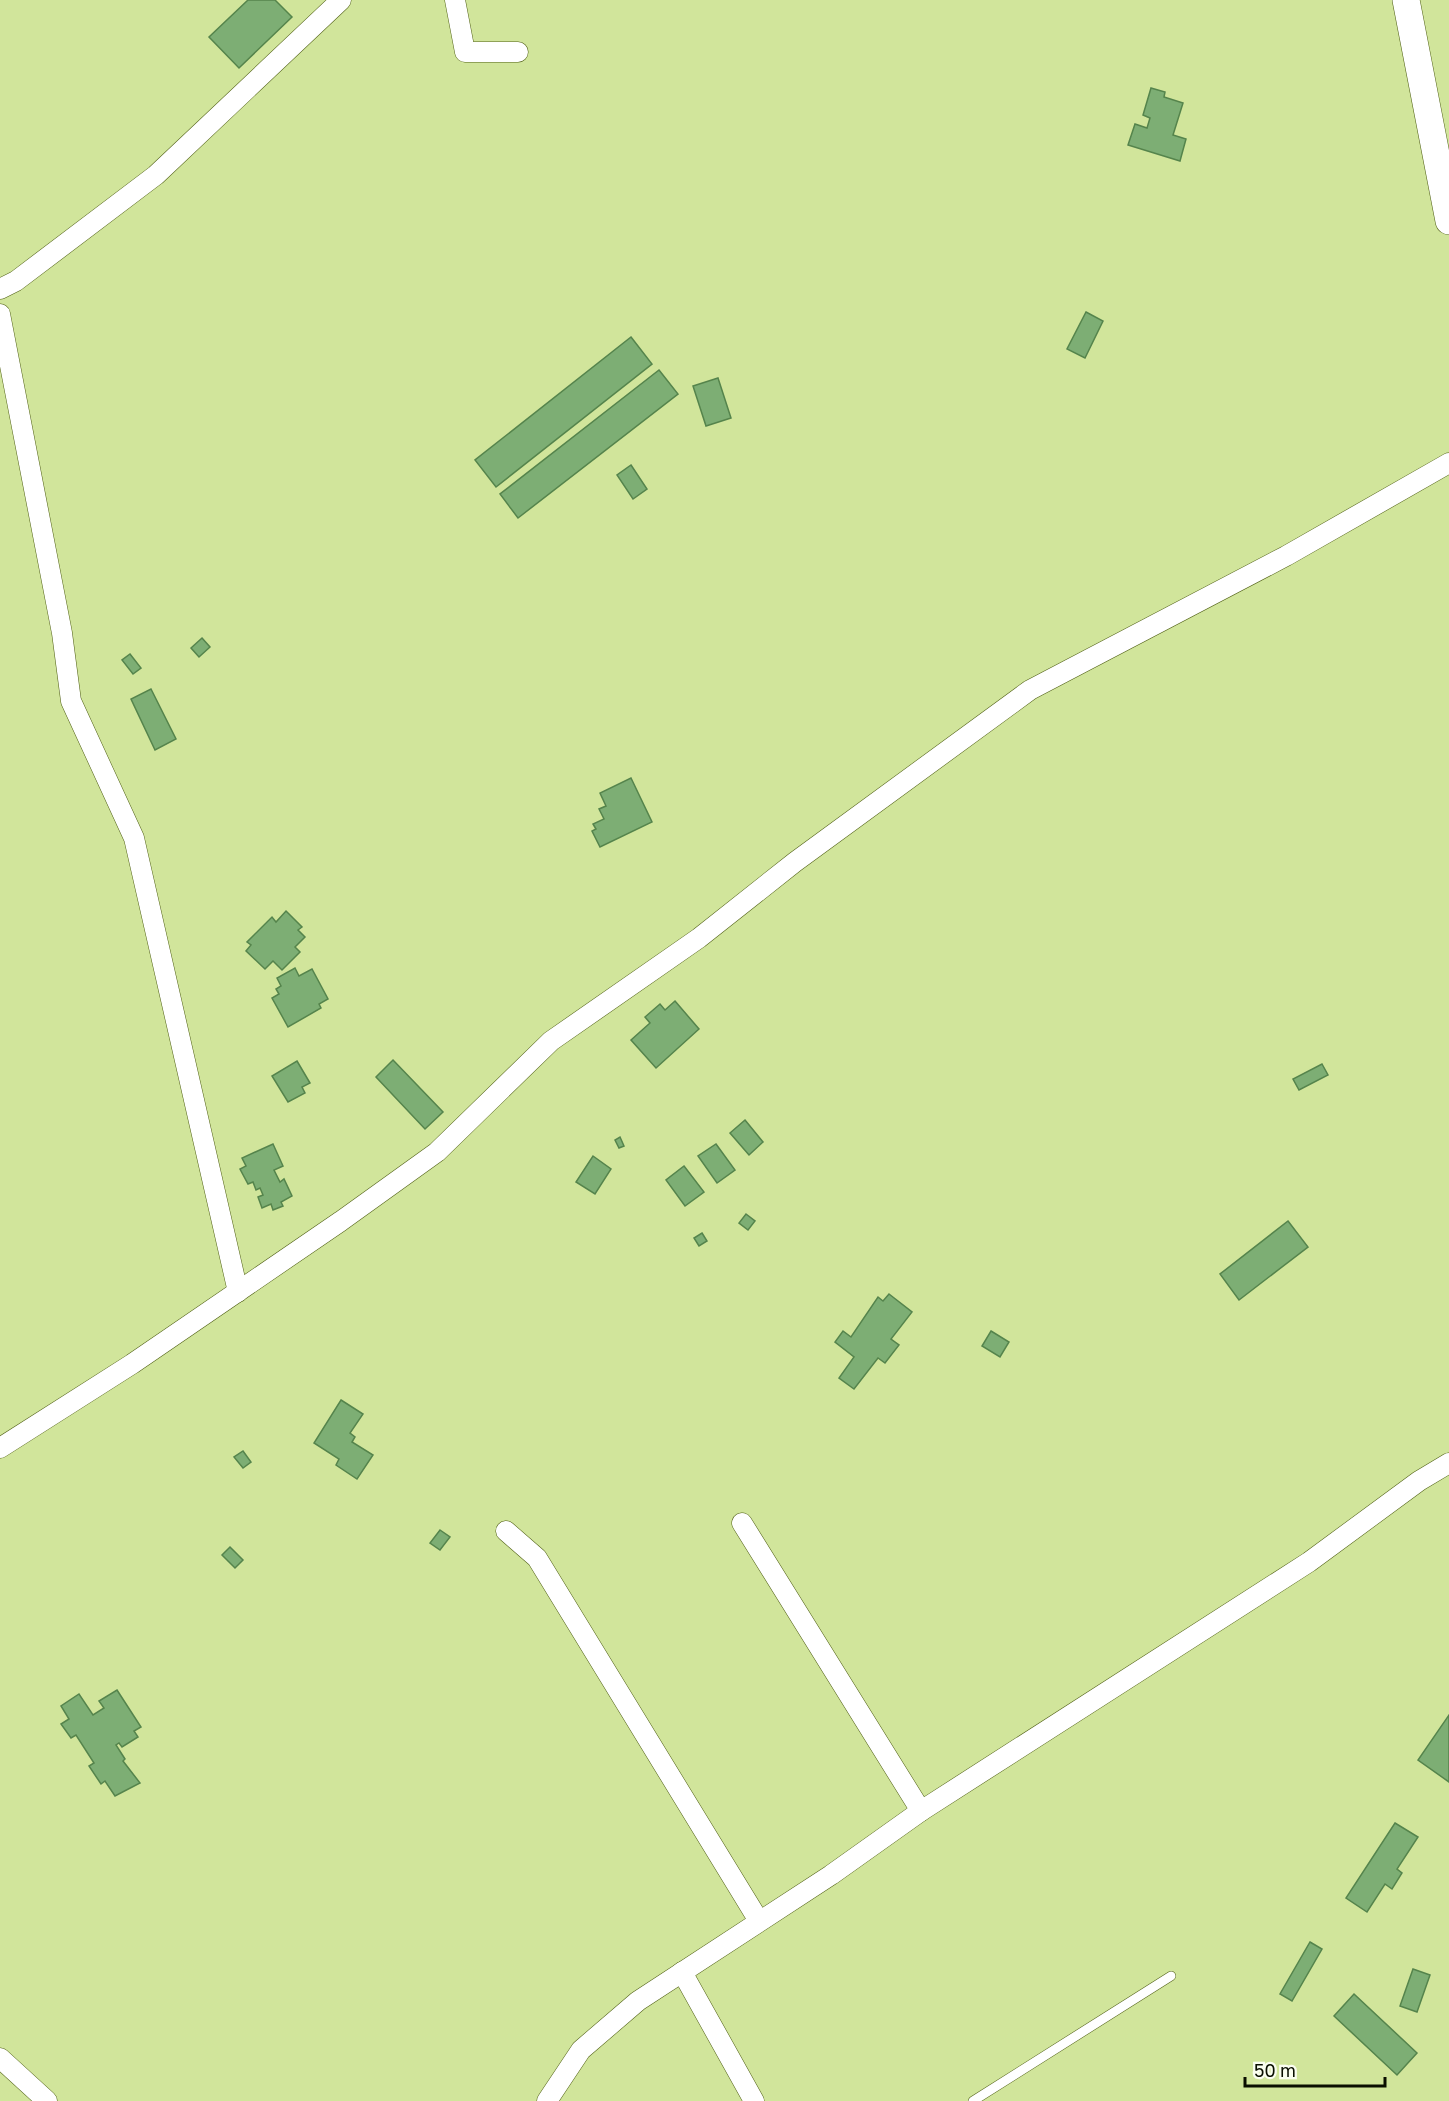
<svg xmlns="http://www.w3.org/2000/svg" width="1449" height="2101" font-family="'Golos Text',sans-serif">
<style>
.building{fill:#7dae74;stroke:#55844c;stroke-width:1.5}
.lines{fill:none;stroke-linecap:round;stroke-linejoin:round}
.lane-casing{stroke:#516016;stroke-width:10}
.street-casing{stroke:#516016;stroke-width:21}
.secondary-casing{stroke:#516016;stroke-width:28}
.lane{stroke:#fff;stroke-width:9}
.street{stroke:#fff;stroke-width:20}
.secondary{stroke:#fff;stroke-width:27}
</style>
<rect width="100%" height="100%" fill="#d1e59b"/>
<!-- building -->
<g class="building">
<path d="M 248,0 L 275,0 L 292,17 L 239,68 L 209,37 Z"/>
<path d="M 1151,88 L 1165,92 L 1164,97 L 1183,103 L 1173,135 L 1186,139 L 1180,161 L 1128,145 L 1135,124 L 1147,128 L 1150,118 L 1143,115 Z"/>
<path d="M 1086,312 L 1103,321 L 1085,358 L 1067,349 Z"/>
<path d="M 631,337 L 652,364 L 496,487 L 475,460 Z"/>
<path d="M 659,370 L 678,394 L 518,518 L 500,494 Z"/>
<path d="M 718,378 L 731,418 L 706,426 L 693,386 Z"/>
<path d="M 631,465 L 647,489 L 633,499 L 617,475 Z"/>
<path d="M 202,638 L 210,647 L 199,657 L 191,648 Z"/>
<path d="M 130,654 L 141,668 L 133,674 L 122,660 Z"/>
<path d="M 151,689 L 176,739 L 155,750 L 131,699 Z"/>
<path d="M 631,778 L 652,822 L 600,847 L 592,831 L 596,829 L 593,824 L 604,819 L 599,809 L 606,806 L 600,793 Z"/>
<path d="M 286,911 L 302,927 L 298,930 L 305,937 L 295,947 L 300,952 L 282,970 L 273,961 L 265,969 L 246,951 L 251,945 L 247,942 L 272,917 L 276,922 Z"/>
<path d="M 295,968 L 299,976 L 312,969 L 328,999 L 319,1004 L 321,1008 L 288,1027 L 272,998 L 279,994 L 276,989 L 281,986 L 277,978 Z"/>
<path d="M 675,1001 L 699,1029 L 656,1068 L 631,1040 L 650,1023 L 645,1017 L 660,1004 L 665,1010 Z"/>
<path d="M 393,1060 L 443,1112 L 425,1129 L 376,1077 Z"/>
<path d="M 297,1061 L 310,1083 L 302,1087 L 305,1093 L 288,1102 L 272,1076 Z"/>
<path d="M 1322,1064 L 1328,1075 L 1299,1090 L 1293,1079 Z"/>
<path d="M 745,1120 L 763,1142 L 749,1155 L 730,1133 Z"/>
<path d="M 620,1137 L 624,1146 L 619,1148 L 615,1140 Z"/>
<path d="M 273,1144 L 283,1166 L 274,1170 L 280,1182 L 284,1179 L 292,1196 L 281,1202 L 283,1206 L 273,1210 L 271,1204 L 262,1208 L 258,1197 L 263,1195 L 260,1188 L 256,1190 L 253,1182 L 248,1184 L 240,1169 L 246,1166 L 242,1158 Z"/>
<path d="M 716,1144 L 735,1170 L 717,1183 L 698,1156 Z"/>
<path d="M 593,1156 L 611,1169 L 595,1194 L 576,1182 Z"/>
<path d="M 684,1166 L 704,1192 L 685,1206 L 666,1180 Z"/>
<path d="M 746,1214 L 755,1221 L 748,1230 L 739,1223 Z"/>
<path d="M 1288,1221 L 1308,1247 L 1239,1300 L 1220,1274 Z"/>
<path d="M 702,1233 L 707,1241 L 699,1246 L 694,1238 Z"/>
<path d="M 889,1294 L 912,1312 L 891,1339 L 899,1345 L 885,1363 L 878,1358 L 854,1389 L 839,1378 L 854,1357 L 835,1342 L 843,1331 L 851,1337 L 878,1297 L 883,1301 Z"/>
<path d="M 991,1331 L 1009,1342 L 1000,1357 L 982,1346 Z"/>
<path d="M 341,1400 L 363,1414 L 350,1433 L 355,1437 L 352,1442 L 373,1455 L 357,1479 L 336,1465 L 339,1459 L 314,1443 Z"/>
<path d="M 243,1451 L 251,1462 L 243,1468 L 234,1457 Z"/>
<path d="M 440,1530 L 450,1537 L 440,1550 L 430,1543 Z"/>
<path d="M 230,1547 L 243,1560 L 235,1568 L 222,1555 Z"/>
<path d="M 117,1690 L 141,1727 L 134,1731 L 138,1737 L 122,1747 L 119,1743 L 116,1745 L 125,1759 L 123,1761 L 140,1783 L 115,1796 L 105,1781 L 101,1784 L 89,1766 L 94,1763 L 76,1735 L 71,1738 L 61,1724 L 69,1719 L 61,1706 L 79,1694 L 93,1715 L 104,1708 L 99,1701 Z"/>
<path d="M 1449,1715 L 1449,1782 L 1418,1760 Z"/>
<path d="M 1395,1823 L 1418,1837 L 1397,1869 L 1402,1873 L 1392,1889 L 1385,1884 L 1367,1912 L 1346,1898 Z"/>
<path d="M 1310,1942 L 1322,1949 L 1292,2001 L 1280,1994 Z"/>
<path d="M 1413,1969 L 1430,1975 L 1417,2012 L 1400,2006 Z"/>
<path d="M 1354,1994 L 1417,2053 L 1397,2075 L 1334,2016 Z"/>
</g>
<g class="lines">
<defs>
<path id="lane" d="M 973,2101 L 1171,1976"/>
<g id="street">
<path d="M 455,0 L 465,52 L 518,52"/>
<path d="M 0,289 L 16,281 L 156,175 L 341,0"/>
<path d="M 0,314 L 62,633 L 71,701 L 134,838 L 238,1292"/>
<path d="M 0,1448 L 132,1364 L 341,1221 L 437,1152 L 551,1041 L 699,938 L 795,862 L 1030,690 L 1286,556 L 1449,463"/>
<path d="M 742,1523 L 921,1811"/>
<path d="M 506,1531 L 537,1558 L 759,1921"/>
<path d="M 682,1972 L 754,2101"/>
<path d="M 0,2058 L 47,2101"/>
<path d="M 547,2101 L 581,2050 L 638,2001 L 831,1875 L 921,1811 L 1309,1562 L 1419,1481 L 1449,1463"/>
</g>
<path id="secondary" d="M 1406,0 L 1449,221"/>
</defs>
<!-- lane casing -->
<use href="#lane" class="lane-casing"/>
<!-- street casing -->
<use href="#street" class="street-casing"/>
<!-- secondary casing -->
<use href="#secondary" class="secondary-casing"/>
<!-- lane -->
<use href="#lane" class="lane"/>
<!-- street -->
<use href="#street" class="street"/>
<!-- secondary -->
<use href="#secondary" class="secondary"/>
</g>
<!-- scale -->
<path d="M1245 2077v9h140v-9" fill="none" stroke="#0a0f00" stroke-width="3"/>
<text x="1254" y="2077" font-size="18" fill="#0a0f00" stroke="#fafef0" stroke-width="4.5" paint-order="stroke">50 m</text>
</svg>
